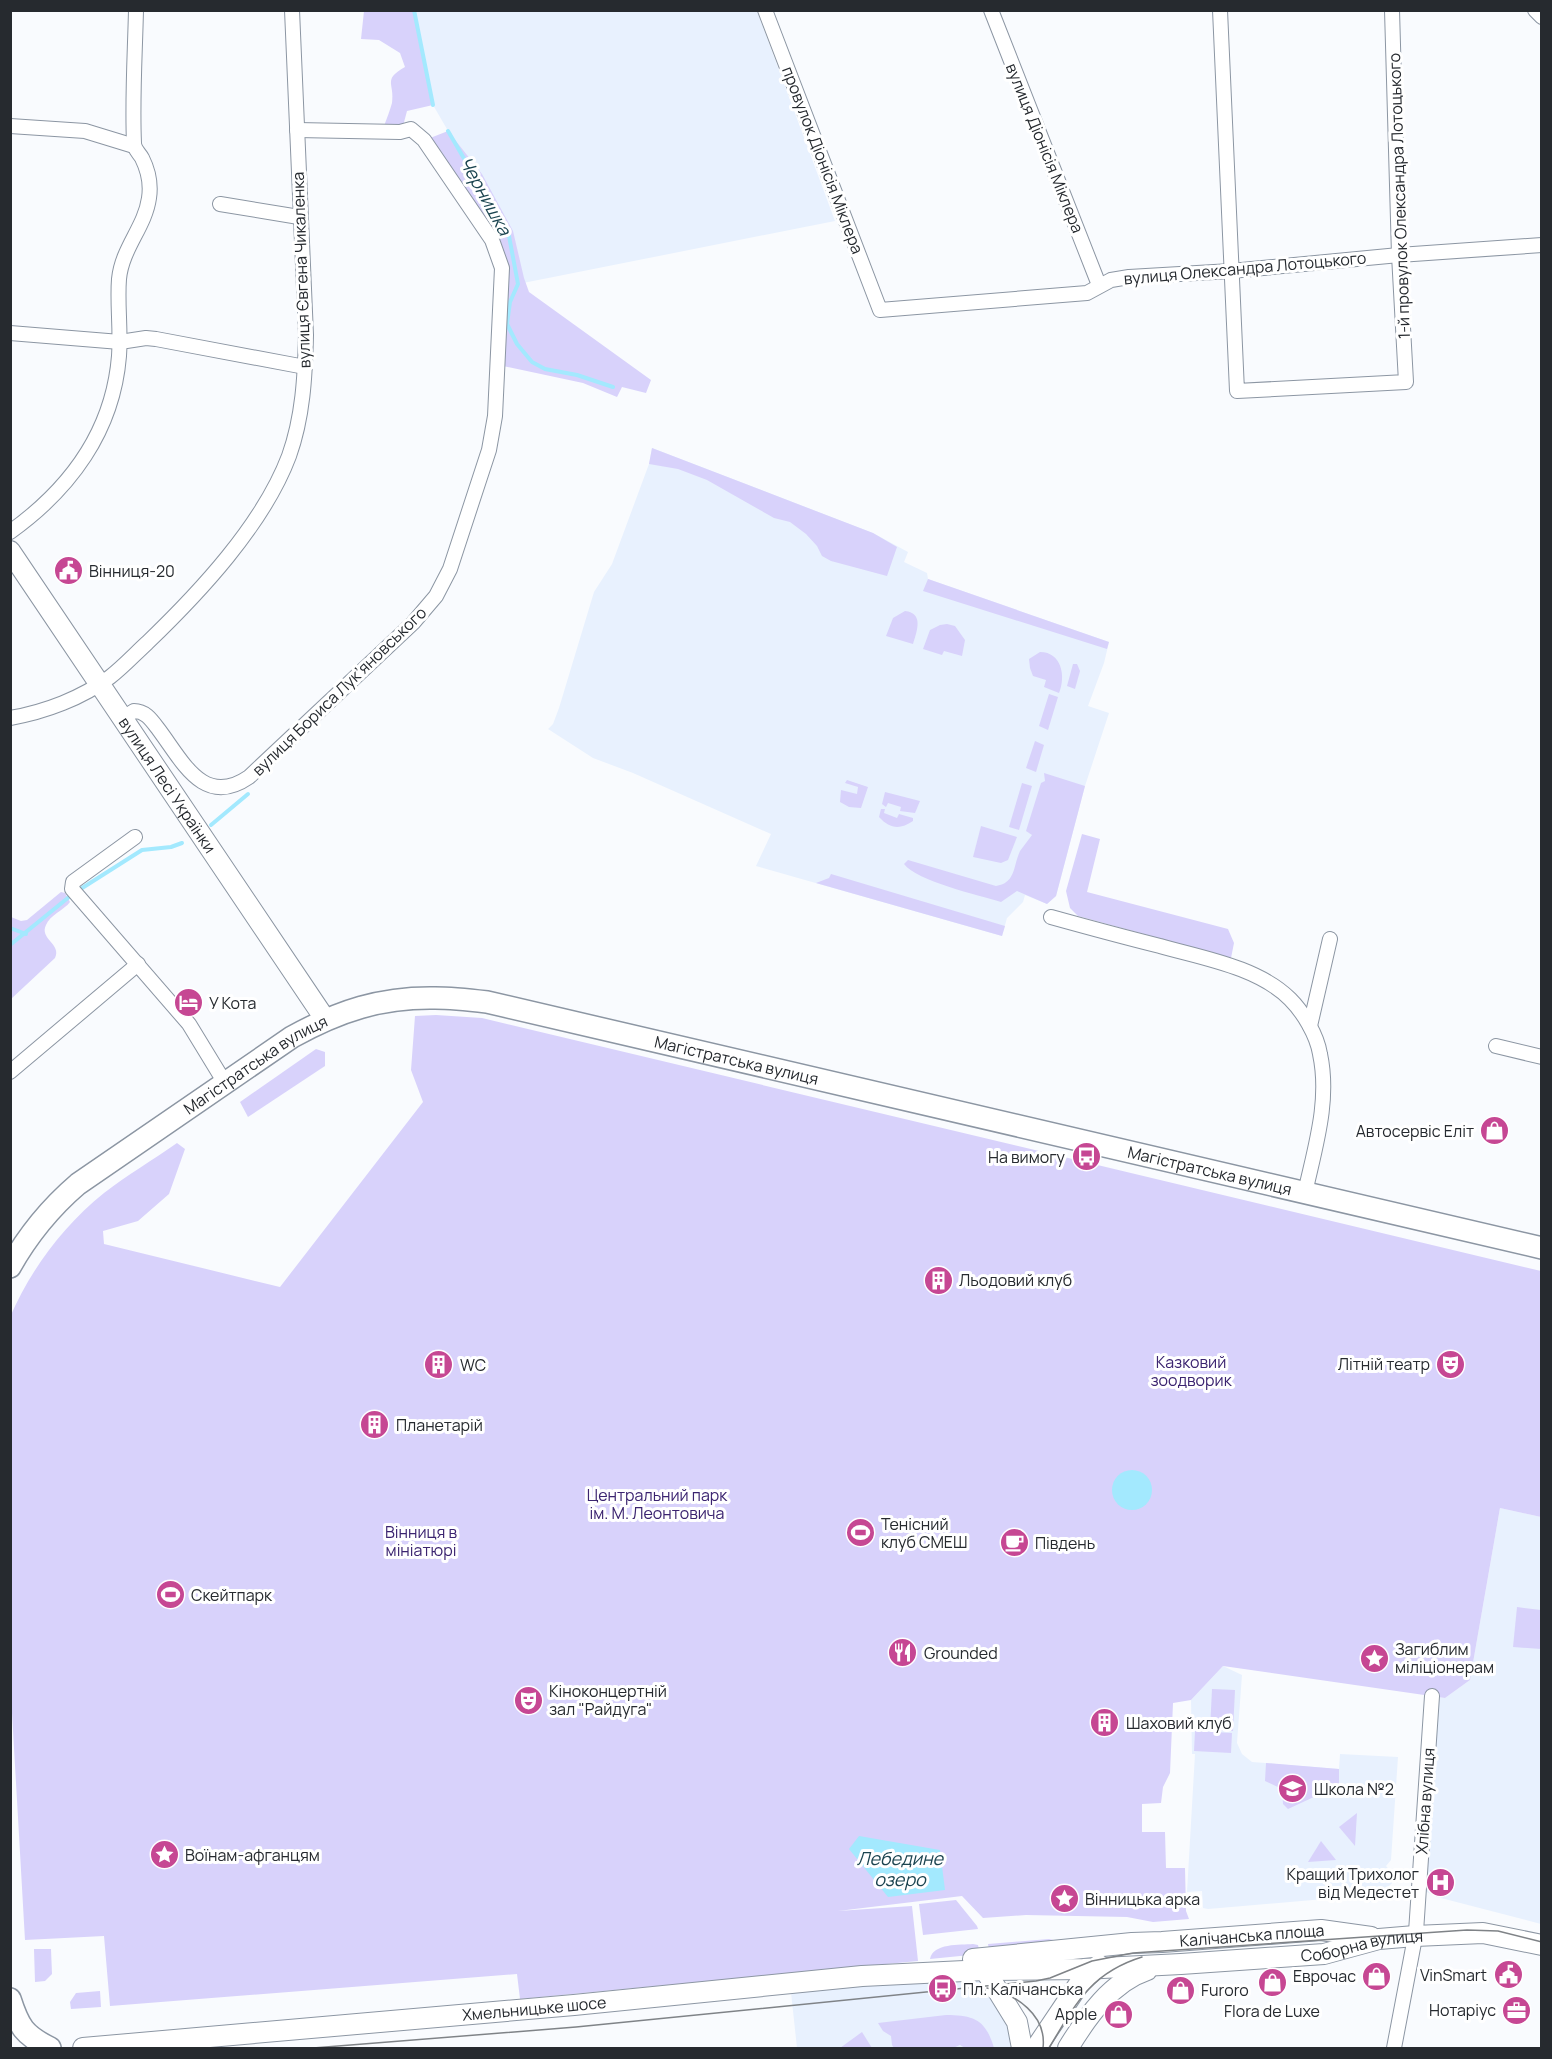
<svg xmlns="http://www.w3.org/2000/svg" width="1552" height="2059" font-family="Manrope,sans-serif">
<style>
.built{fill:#e8f1fe}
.green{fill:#d8d2fb}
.water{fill:#a3e9fe}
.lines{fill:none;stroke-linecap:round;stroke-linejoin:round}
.stream{stroke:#a3e9fe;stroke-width:4}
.street-casing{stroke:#8c96a3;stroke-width:16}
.secondary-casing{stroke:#8c96a3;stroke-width:22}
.primary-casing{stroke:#8c96a3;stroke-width:24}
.street{stroke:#fff;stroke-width:14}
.secondary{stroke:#fff;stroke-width:20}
.primary{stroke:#fff;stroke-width:21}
.tram{stroke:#7f8387;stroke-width:1.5}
.labels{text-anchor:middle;stroke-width:6;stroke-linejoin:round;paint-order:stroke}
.street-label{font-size:16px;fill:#262a2f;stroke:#fff}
.poi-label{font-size:16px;fill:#262a2f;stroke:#fff;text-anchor:start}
.park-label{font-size:16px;fill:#3b2470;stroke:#fff}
.water-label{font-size:18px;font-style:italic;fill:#1b4450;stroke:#fff}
</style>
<rect width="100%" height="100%" fill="#f9fbfe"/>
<!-- built -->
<g class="built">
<path d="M 414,11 L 757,11 L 835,221 L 518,284 L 509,236 L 433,105 Z"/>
<path d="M 652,448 L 873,533 L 908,552 L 904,562 L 927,573 L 928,579 L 1109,642 L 1104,663 L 1088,706 L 1109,713 L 1085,786 L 1056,896 L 1047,904 L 1025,895 L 1023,902 L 1007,918 L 1002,936 L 756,866 L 771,834 L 633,773 L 593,758 L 548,729 L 553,724 L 559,708 L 594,592 L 612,564 L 649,464 Z"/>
<path d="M 1500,1508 L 1541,1517 L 1541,1924 L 1437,1897 L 1419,1888 L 1432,1696 L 1445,1698 L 1470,1680 Z"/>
<path d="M 1223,1666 L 1242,1675 L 1237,1743 L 1242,1754 L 1252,1762 L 1339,1769 L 1340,1754 L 1398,1757 L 1391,1860 L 1386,1866 L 1397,1879 L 1369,1903 L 1357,1889 L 1347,1897 L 1208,1909 L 1203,1908 L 1202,1891 L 1187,1892 L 1195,1754 L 1192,1754 L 1191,1700 Z"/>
<path d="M 985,1970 L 1022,2048 L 797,2048 L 790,1983 Z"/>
</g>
<!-- green -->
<g class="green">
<path d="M 364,11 L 414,11 L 433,105 L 407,111 L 403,126 L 384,126 C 387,118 390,110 392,103 C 395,83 382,80 405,67 L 400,53 L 379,40 L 361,39 Z"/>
<path d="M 448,131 L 482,174 L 513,231 L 524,278 L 529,292 L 651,380 L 646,393 L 622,387 L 617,397 L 583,383 L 498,365 L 502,268 L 425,140 Z"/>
<path d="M 652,448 L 873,533 L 897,547 L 887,576 L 831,561 L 822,556 L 817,546 L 806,534 L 790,522 L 774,518 L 707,480 L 678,469 L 649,464 Z"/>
<path d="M 928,579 L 1109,642 L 1107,649 L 923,591 Z"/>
<path d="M 905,611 C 924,613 917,631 913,644 L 886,636 L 893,618 Z"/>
<path d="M 947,624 L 955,626 L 965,640 L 962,656 L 944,651 L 942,655 L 923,649 L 930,630 L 940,625 Z"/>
<path d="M 1040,652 C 1062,652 1066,677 1059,693 L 1044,687 L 1046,680 L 1033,676 L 1030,668 L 1029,659 Z"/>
<path d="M 1073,664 L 1077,664 L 1080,671 L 1075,689 L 1067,686 Z"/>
<path d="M 1049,694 L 1058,697 L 1048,730 L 1039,726 Z"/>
<path d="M 1035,741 L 1044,745 L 1036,772 L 1026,768 Z"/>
<path d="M 1044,773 L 1085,786 L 1056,896 L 1047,904 L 1017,891 L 1001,902 C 978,895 917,881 904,864 L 908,860 L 996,886 C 1016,883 1013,866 1020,851 C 1024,846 1028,840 1032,835 L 1026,831 L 1041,783 L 1045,781 Z"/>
<path d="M 847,780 L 868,787 L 861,808 L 849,807 L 840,802 L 841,790 L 857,794 L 858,787 L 845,783 Z"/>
<path d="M 1022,783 L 1032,786 L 1019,830 L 1009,827 Z"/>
<path d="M 885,792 L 920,801 L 915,813 L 900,811 L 901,807 L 888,803 L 886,807 L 882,804 Z"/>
<path d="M 881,809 L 885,809 L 884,813 L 897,818 L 899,814 L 913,818 L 913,821 C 900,830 890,829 879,817 Z"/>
<path d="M 981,826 L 1017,837 L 1008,860 L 1001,863 L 973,857 Z"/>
<path d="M 1082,834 L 1100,839 L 1087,892 L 1228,929 L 1234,943 L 1231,958 L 1078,916 L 1070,908 L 1066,891 Z"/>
<path d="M 831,874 L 1005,926 L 1002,936 L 816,883 L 829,878 Z"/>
<path d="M 61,892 L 65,893 L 70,902 C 64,910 50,915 46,925 C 39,939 62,944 55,958 L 11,999 L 11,917 L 21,921 L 27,920 Z"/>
<path d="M 436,1015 L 482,1018 L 1541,1271 L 1541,1517 L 1500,1508 L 1470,1680 L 1445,1698 L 1223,1666 L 1191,1700 L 1173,1703 L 1170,1773 L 1163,1787 L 1161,1803 L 1142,1804 L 1142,1832 L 1165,1832 L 1166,1868 L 1185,1868 L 1186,1911 L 1189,1919 L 1153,1922 L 1127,1917 L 1026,1915 L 983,1918 L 962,1896 L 838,1911 L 912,1906 L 918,1961 L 520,1999 L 517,1974 L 110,2006 L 104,1936 L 25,1940 L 10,1678 L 10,1317 C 31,1269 63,1226 104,1193 C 127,1175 153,1160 177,1143 L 185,1149 L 169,1194 L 138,1221 L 103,1231 L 104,1244 L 280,1287 L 423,1102 L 411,1070 L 415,1016 Z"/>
<path d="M 316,1049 L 325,1052 L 325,1066 L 248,1117 L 240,1102 Z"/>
<path d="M 1517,1607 L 1541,1610 L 1541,1649 L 1513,1647 Z"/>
<path d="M 1212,1689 L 1235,1690 L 1233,1731 L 1210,1730 Z"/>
<path d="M 1195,1731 L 1232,1733 L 1231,1753 L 1194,1751 Z"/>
<path d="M 1266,1763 L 1339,1769 L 1339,1793 L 1316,1796 L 1288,1809 L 1283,1804 L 1282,1789 L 1265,1781 Z"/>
<path d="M 1357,1813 L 1355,1846 L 1339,1827 Z"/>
<path d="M 1321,1841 L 1336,1860 L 1308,1862 Z"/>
<path d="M 956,1900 L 977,1926 L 978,1929 L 923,1935 L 919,1904 Z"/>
<path d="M 1049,1939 L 1058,1941 L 989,1950 L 988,1944 Z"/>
<path d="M 973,1944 L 978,1945 L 980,1954 L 930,1959 C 933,1943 960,1945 973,1944 Z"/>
<path d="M 34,1949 L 51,1949 L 52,1974 L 45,1981 L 35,1982 Z"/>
<path d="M 100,1991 L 101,2007 L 71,2009 L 70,2002 L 76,1993 Z"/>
<path d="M 946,2015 C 974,2015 986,2020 994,2048 L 965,2048 L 960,2045 L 953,2048 L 894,2048 L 892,2045 L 891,2036 L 883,2031 L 878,2023 Z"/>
<path d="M 862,2032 L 872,2048 L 863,2047 L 861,2048 L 840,2048 Z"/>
</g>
<!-- water -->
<g class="water">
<circle cx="1132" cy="1490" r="20"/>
<path d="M 859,1836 L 940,1850 L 945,1890 L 888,1897 L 849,1849 Z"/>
</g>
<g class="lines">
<!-- stream -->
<g class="stream">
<path d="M 414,10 L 433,105"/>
<path d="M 448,131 L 509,236 L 518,284 L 510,302 L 507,324 L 517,344 L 532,362 L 545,369 L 577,375 L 613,387"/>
<path d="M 211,825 L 248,794"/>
<path d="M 79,890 L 142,850 L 171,847 L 182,843"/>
<path d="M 10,928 L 26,934"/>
<path d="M 10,945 L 69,897"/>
</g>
<defs>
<g id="street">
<path d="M 765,10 L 880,310 L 1087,293 L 1111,280 L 1129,277 L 1231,271 L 1399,255 L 1542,245"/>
<path d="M 991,10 L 1099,285"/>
<path d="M 1220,10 L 1237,391 L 1406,382 L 1399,255 L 1392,10"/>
<path d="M 1535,10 L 1542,17"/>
<path d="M 10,126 L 85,131 L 134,146"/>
<path d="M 220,204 L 299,217"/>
<path d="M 10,333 L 120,342 L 146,338 L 156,339 L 305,367"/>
<path d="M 10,532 C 70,489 113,431 119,356 C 121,330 117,304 119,279 C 122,248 145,227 149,198 C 151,185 148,170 142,158 C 139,153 134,149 134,143 C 132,99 135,54 136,10"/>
<path d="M 10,718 C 45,712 82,698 110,677 C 123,667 135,654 147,643 C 199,593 263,525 289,456 C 303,417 305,376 306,335 L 292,10"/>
<path d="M 123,718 L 134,711 C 146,711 152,721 159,730 C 183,762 204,808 249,777 L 413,623 L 436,596 L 450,569 L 489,450 L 495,416 L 502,268 L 492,240 L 424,140 L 411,129 L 400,132 L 297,130"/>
<path d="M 135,837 L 73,882 L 72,889 L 189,1024 L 225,1083"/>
<path d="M 1051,917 C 1087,927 1124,937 1160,946 C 1202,958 1258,967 1290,999 C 1303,1012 1317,1035 1320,1054 C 1330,1101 1315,1147 1305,1193"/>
<path d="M 1310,1026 L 1330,939"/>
<path d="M 1496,1046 L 1542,1057"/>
<path d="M 10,1072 L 138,964"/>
<path d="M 1394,2048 L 1416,1932 L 1432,1696"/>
</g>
<g id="secondary">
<path id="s1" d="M 10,551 L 325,1019"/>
<path id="s2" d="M 973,1959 L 1132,1943 L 1162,1942 L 1321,1930 L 1371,1937"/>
<path d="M 985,1970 L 1017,2022 L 1022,2048"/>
<path id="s3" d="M 83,2048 L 574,2005 L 862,1976 L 985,1970 L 1083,1969 L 1181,1964 L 1324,1954 L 1379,1939 L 1415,1936 L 1483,1933 L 1542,1945"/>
<path d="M 1036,2048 L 1079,1984 L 1099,1965"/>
<path d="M 1068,2048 C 1087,2017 1111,1982 1147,1970"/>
</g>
<g id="primary">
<path id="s4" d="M 10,1267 C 28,1235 50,1208 78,1184 L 292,1037 C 339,1011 381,997 435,998 C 452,998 470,1000 487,1002 L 1542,1248"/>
<path d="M 10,1999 C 19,2027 24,2035 50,2048"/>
</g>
</defs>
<!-- street casing -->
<use href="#street" class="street-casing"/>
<!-- secondary casing -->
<use href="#secondary" class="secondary-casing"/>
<!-- primary casing -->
<use href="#primary" class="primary-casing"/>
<!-- street -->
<use href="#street" class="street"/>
<!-- secondary -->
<use href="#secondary" class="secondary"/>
<!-- primary -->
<use href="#primary" class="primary"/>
<!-- tram -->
<g class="tram">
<path d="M 987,1988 C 1016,1994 1047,2015 1043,2048"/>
<path d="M 313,2048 L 576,2027 L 1036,1981 L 1050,1978 L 1092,1961 L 1133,1953 L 1467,1930 L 1498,1931 L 1542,1942"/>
<path d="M 1049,2048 C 1075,2005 1090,1973 1142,1957"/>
</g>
</g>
<!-- icons -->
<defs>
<symbol id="civic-disc" viewBox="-11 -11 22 22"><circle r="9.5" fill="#c64793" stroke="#fff"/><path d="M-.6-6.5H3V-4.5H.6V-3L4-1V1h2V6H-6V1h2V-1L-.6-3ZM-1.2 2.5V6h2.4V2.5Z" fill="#fff"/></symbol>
<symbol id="hotel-disc" viewBox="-11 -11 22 22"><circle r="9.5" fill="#c64793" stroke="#fff"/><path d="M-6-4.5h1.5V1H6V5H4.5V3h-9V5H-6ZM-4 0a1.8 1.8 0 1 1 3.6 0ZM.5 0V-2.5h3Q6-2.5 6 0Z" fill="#fff"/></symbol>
<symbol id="shop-disc" viewBox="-11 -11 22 22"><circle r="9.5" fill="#c64793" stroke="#fff"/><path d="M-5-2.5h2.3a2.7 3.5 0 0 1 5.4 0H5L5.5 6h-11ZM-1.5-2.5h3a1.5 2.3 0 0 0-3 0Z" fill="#fff"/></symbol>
<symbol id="bus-disc" viewBox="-11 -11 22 22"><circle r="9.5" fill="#c64793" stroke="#fff"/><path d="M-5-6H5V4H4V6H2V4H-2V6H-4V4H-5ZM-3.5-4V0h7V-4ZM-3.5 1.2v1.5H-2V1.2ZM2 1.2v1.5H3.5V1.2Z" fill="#fff"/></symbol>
<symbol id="building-disc" viewBox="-11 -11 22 22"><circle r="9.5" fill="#c64793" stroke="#fff"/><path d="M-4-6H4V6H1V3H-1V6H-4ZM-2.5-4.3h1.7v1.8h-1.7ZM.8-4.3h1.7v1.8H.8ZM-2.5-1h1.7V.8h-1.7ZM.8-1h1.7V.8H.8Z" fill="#fff"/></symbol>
<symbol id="theatre-disc" viewBox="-11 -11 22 22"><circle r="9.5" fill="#c64793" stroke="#fff"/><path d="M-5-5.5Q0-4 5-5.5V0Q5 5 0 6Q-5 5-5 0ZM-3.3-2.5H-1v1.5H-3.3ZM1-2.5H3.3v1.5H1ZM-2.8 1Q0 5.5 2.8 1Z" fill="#fff"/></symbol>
<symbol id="stadium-disc" viewBox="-11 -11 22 22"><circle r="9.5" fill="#c64793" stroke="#fff"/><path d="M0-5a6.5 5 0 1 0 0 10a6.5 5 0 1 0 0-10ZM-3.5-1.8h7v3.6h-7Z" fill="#fff"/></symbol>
<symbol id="cafe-disc" viewBox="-11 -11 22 22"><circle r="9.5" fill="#c64793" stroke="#fff"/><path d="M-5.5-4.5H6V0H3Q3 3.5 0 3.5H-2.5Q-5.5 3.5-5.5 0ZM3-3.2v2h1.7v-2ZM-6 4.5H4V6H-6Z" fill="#fff"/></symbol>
<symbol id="restaurant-disc" viewBox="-11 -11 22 22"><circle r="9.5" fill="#c64793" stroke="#fff"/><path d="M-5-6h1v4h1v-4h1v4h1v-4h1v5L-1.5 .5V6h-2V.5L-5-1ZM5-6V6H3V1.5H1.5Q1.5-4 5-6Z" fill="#fff"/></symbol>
<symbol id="sight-disc" viewBox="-11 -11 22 22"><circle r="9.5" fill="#c64793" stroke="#fff"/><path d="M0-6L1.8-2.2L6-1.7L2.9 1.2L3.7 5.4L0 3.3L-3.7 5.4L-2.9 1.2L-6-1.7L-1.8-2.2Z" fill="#fff"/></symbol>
<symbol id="school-disc" viewBox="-11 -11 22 22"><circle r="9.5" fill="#c64793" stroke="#fff"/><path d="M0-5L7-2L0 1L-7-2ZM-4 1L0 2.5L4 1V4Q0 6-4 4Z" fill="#fff"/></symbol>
<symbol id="hospital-disc" viewBox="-11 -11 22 22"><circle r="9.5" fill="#c64793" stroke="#fff"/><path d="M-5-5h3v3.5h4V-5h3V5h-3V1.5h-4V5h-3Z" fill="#fff"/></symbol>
<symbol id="office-disc" viewBox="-11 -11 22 22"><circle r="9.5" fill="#c64793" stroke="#fff"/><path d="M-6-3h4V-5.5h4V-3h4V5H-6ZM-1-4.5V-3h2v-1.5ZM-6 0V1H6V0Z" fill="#fff"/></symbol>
</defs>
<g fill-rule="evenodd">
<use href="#civic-disc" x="52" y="554" width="33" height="33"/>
<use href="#hotel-disc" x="172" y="986" width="33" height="33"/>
<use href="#shop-disc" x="1478" y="1114" width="33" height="33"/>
<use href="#bus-disc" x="1070" y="1140" width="33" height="33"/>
<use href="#building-disc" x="922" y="1264" width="33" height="33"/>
<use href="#theatre-disc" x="1434" y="1348" width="33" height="33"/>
<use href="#building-disc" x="422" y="1348" width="33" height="33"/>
<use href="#building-disc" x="358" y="1408" width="33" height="33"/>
<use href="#stadium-disc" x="844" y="1516" width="33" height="33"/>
<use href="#cafe-disc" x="998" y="1526" width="33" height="33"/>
<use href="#stadium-disc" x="154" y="1578" width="33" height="33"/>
<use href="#restaurant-disc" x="886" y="1636" width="33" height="33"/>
<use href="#sight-disc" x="1358" y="1642" width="33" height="33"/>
<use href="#theatre-disc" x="512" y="1684" width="33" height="33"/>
<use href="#building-disc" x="1088" y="1706" width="33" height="33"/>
<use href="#school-disc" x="1276" y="1772" width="33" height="33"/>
<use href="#sight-disc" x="148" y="1838" width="33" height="33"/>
<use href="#hospital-disc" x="1424" y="1866" width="33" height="33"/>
<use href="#sight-disc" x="1048" y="1882" width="33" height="33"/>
<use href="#civic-disc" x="1492" y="1958" width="33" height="33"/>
<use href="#shop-disc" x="1360" y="1960" width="33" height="33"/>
<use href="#shop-disc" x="1256" y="1966" width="33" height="33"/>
<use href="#bus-disc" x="926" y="1972" width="33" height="33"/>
<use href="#shop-disc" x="1164" y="1974" width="33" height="33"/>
<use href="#office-disc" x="1500" y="1994" width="33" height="33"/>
<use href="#shop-disc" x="1102" y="1998" width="33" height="33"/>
</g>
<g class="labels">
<!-- street labels -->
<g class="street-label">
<text transform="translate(1045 148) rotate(68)" y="6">вулиця Діонісія Міклера</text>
<text transform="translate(823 160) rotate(69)" y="6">провулок Діонісія Міклера</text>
<text transform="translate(1399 196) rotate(-92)" y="6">1-й провулок Олександра Лотоцького</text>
<text transform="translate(1245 268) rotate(-5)" y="6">вулиця Олександра Лотоцького</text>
<text transform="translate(301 270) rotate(-92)" y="6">вулиця Євгена Чикаленка</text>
<text transform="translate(339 691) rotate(-44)" y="6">вулиця Бориса Лукʼяновського</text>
<text dy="6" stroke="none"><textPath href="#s1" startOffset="282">вулиця Лесі Українки</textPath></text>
<text dy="6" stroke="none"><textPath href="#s4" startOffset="826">Магістратська вулиця</textPath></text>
<text dy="6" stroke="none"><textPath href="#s4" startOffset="322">Магістратська вулиця</textPath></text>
<text dy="6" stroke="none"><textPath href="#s4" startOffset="1312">Магістратська вулиця</textPath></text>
<text transform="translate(1425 1801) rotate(-86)" y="6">Хлібна вулиця</text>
<text dy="6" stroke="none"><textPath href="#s2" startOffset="280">Калічанська площа</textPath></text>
<text dy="6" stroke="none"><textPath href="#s3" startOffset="1284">Соборна вулиця</textPath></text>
<text dy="6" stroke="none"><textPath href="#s3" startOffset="453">Хмельницьке шосе</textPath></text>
</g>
<!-- poi labels -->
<g class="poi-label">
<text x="89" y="577">Вінниця-20</text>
<text x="209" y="1009">У Кота</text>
<text x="1474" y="1137" text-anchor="end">Автосервіс Еліт</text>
<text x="1065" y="1163" text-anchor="end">На вимогу</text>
<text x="959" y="1286">Льодовий клуб</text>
<text x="1430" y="1370" text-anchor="end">Літній театр</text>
<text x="460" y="1371">WC</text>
<text x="396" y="1431">Планетарій</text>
<text x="881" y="1530">Тенісний<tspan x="881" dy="18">клуб СМЕШ</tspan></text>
<text x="1035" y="1549">Південь</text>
<text x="191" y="1601">Скейтпарк</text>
<text x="1395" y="1655">Загиблим<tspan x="1395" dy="18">міліціонерам</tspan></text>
<text x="924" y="1659">Grounded</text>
<text x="549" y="1697">Кіноконцертній<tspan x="549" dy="18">зал "Райдуга"</tspan></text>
<text x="1126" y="1729">Шаховий клуб</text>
<text x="1314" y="1795">Школа №2</text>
<text x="185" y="1861">Воїнам-афганцям</text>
<text x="1419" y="1880" text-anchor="end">Кращий Трихолог<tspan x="1419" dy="18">від Медестет</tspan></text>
<text x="1085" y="1905">Вінницька арка</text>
<text x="1487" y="1981" text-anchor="end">VinSmart</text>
<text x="1356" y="1982" text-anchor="end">Еврочас</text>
<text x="963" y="1995">Пл. Калічанська</text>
<text x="1201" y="1996">Furoro</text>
<text x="1496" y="2016" text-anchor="end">Нотаріус</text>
<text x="1272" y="2017" text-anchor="middle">Flora de Luxe</text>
<text x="1097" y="2020" text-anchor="end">Apple</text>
</g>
<!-- park labels -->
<g class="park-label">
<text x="1191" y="1368">Казковий<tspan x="1191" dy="18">зоодворик</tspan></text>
<text x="657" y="1501">Центральний парк<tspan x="657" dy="18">ім. М. Леонтовича</tspan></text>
<text x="421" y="1538">Вінниця в<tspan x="421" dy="18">мініатюрі</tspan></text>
</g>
<!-- water labels -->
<g class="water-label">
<text transform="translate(485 196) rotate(61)" y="6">Чернишка</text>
<text x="900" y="1865">Лебедине<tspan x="900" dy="21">озеро</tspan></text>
</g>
</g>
<!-- border -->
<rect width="1552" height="2059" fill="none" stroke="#262a2f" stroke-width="24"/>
</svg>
